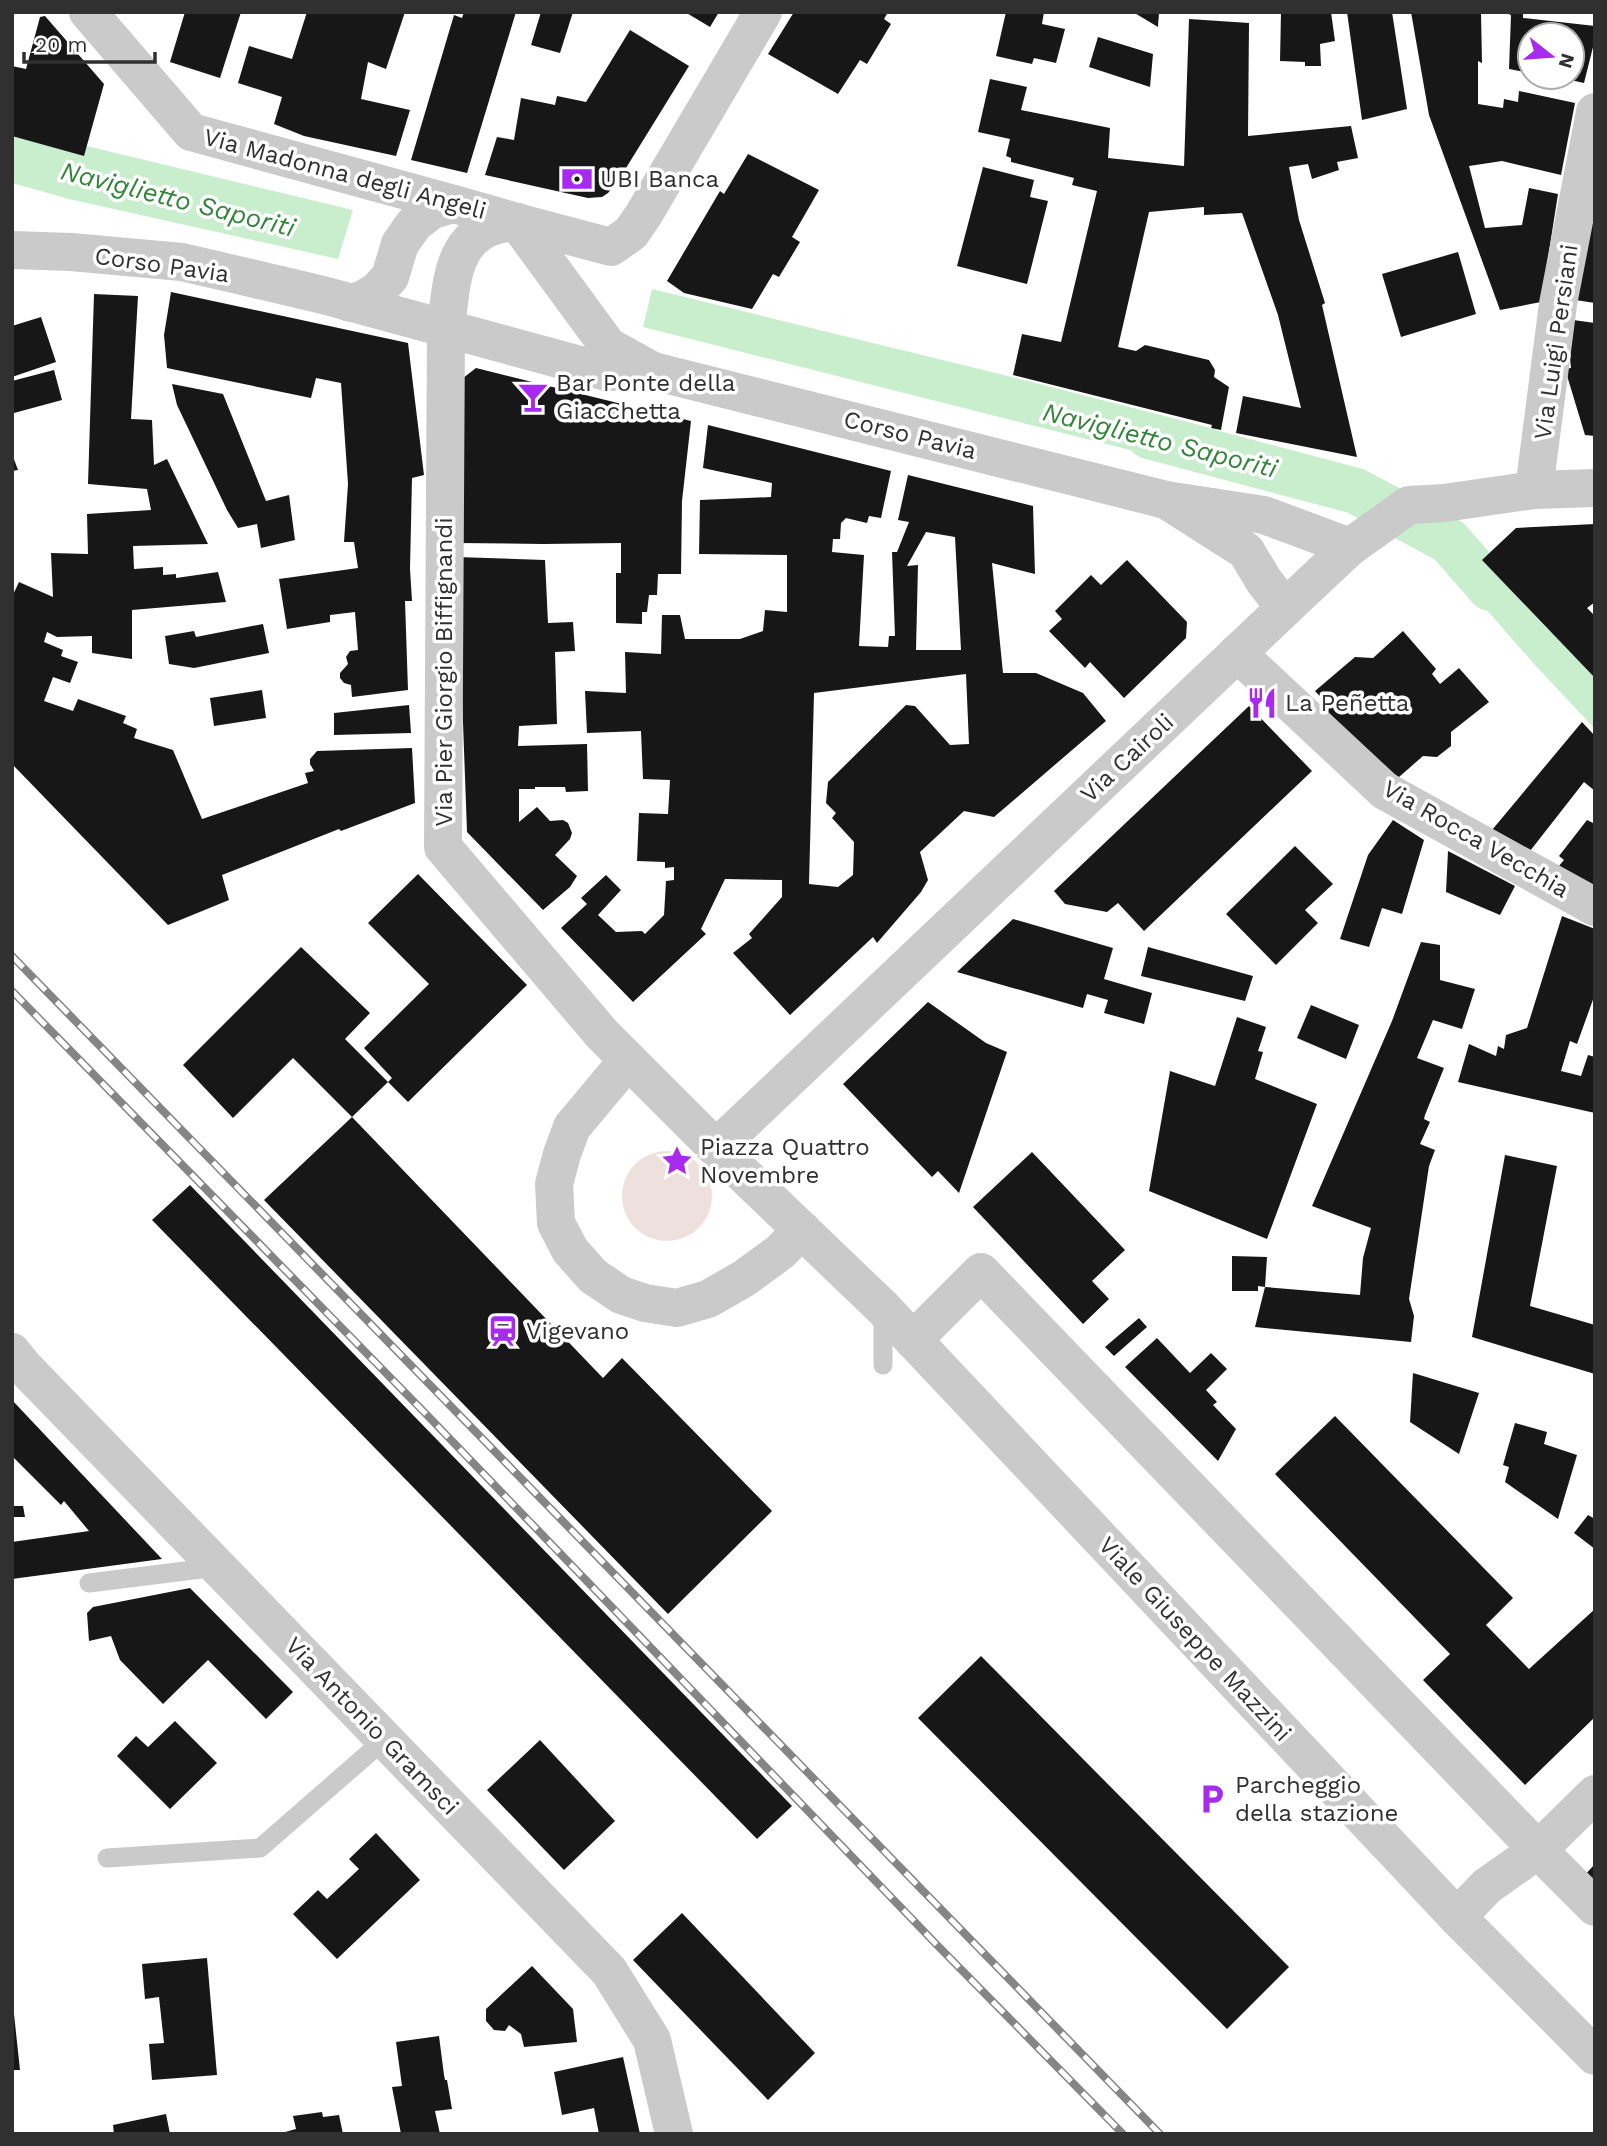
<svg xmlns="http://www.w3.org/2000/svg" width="1607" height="2146" font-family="'Work Sans',sans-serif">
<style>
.green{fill:#eee0dd}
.water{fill:#c9eecd}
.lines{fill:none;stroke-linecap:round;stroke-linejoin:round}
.canal{stroke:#c9eecd;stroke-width:46}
.building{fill:#171717;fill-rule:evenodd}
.service{stroke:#cacaca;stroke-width:19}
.minor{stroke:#cacaca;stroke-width:38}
.tertiary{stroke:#cacaca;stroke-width:38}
.rail-casing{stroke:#858585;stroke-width:8}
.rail{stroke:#fff;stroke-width:5;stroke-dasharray:16;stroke-linecap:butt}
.labels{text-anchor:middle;stroke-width:7;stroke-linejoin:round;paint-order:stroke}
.street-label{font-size:24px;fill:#303030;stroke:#fff}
.poi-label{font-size:24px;fill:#303030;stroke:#fff;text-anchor:start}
.water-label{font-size:26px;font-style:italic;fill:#32843b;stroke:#fff}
</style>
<rect width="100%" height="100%" fill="#fff"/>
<!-- green -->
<circle class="green" cx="667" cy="1196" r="45"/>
<!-- water -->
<g class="water">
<path d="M 12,128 L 353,210 L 338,259 L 69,199 L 12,183 Z"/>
<path d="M 652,289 L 1008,376 L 1211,428 L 1212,442 L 1205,469 L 643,327 Z"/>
<path d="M 1238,448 L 1249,451 L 1372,479 L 1343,500 L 1237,478 Z"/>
<path d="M 1461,533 L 1508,587 L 1595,678 L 1595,729 L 1535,665 L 1435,551 Z"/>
</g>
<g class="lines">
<!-- canal -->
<path class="canal" d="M 1149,436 L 1356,491 L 1449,541 L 1490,588"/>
</g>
<!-- building -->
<g class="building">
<path d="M 185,12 L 241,12 L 220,78 L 170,62 Z"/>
<path d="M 307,12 L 405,12 L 386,69 L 368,62 L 361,99 L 410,110 L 396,156 L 304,136 L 274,124 L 282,97 L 238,83 L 249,46 L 292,59 Z"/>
<path d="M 464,12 L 516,12 L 467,173 L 411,160 L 454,15 L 462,18 Z"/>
<path d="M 541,12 L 573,12 L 560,53 L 531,45 Z"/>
<path d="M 685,12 L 719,12 L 710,27 Z"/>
<path d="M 794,12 L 888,12 L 884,19 L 891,24 L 867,64 L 860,60 L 838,94 L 768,54 Z"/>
<path d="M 1006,12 L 1044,12 L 1042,24 L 1065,29 L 1056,63 L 1034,58 L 1032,64 L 996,56 Z"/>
<path d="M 1133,12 L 1159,12 L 1158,27 Z"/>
<path d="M 1281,12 L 1331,12 L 1335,41 L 1320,44 L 1321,66 L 1305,66 L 1305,62 L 1280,61 Z"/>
<path d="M 1347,12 L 1392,12 L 1407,109 L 1362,120 Z"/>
<path d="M 1411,12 L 1481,12 L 1482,63 L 1478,61 L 1478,104 L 1503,108 L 1504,99 L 1518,102 L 1519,91 L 1575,103 L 1561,175 L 1502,161 L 1469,166 L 1485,228 L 1522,225 L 1529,188 L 1558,194 L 1541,302 L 1500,310 L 1429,115 Z"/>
<path d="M 1503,12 L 1523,12 L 1523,18 L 1595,26 L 1595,39 L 1584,83 L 1561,78 L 1572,77 L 1572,35 L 1530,35 L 1530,73 L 1509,69 L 1511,15 Z"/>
<path d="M 45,16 L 104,84 L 84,156 L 12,136 L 12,66 L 26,69 L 40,17 Z"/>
<path d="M 1189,19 L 1249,23 L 1248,136 L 1351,126 L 1358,158 L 1337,162 L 1339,170 L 1312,179 L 1308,164 L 1289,167 L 1299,220 L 1325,303 L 1322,305 L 1357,457 L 1236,433 L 1243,396 L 1301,408 L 1278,315 L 1242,213 L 1204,215 L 1204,207 L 1149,212 L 1118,347 L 1136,351 L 1145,345 L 1209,360 L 1215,370 L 1214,377 L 1229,387 L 1221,430 L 1211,428 L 1212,425 L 1013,375 L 1022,334 L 1061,342 L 1097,191 L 1072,185 L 1074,178 L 1011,162 L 1011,158 L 1006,156 L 1010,139 L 978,132 L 990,79 L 1027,87 L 1021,110 L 1110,128 L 1108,158 L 1184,166 Z"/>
<path d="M 630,30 L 689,66 L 618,181 L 608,193 L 602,197 L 588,198 L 485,175 L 497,137 L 514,140 L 521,98 L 555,105 L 557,96 L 586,102 Z"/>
<path d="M 1098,37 L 1153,54 L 1150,87 L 1089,67 Z"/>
<path d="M 748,154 L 819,190 L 792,237 L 800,242 L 779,277 L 773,274 L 752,309 L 684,293 L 667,281 L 720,191 L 724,194 Z"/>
<path d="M 983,167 L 1034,180 L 1030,197 L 1048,201 L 1027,284 L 957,266 Z"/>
<path d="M 1595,197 L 1595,303 L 1569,299 Z"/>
<path d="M 1458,252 L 1476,314 L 1401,337 L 1382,274 Z"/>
<path d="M 171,292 L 408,343 L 424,475 L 412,478 L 410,569 L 412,601 L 405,601 L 408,690 L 352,697 L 351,685 L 344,683 L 340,678 L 340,673 L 348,664 L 346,657 L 350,651 L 358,650 L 355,612 L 330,615 L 330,622 L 287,629 L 279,579 L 358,568 L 354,542 L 344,542 L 348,484 L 341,383 L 316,378 L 311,398 L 167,368 L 164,335 Z"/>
<path d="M 94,294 L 138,296 L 131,419 L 152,420 L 154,465 L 167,459 L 208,544 L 133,546 L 134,569 L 163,567 L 163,575 L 176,574 L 176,578 L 218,572 L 226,602 L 132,610 L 132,659 L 92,653 L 92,636 L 57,637 L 47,632 L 44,642 L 63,650 L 61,656 L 78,662 L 70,683 L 53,677 L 44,701 L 73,711 L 78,699 L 126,716 L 123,723 L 137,729 L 134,738 L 173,750 L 202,819 L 308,783 L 305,773 L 314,771 L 310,764 L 310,759 L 317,751 L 412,748 L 415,803 L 341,831 L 339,829 L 222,875 L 229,900 L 168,925 L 12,764 L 12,597 L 19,582 L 53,597 L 51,553 L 88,554 L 87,514 L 151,510 L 147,489 L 88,484 Z"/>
<path d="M 41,317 L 56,362 L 12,377 L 12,326 Z"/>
<path d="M 1566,319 L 1595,323 L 1595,436 L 1585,435 L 1565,369 L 1571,368 Z"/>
<path d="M 476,368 L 691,421 L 682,501 L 681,574 L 658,574 L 657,595 L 649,595 L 647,612 L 642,612 L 642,624 L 616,623 L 616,573 L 621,573 L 621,543 L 543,544 L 457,543 L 454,385 Z"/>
<path d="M 54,370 L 62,400 L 14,413 L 12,381 Z"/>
<path d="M 172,384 L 223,394 L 266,501 L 289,495 L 295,540 L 261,548 L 257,524 L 238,528 L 227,510 L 177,405 Z"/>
<path d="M 708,425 L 891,471 L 881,518 L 869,516 L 867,523 L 846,518 L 841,523 L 840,539 L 833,539 L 832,552 L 864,555 L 859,646 L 888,647 L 889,636 L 895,636 L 892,552 L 897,552 L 909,522 L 898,520 L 908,475 L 1033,506 L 1035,574 L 992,563 L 1003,673 L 1036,673 L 1083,693 L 1106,721 L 994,817 L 964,811 L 920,852 L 928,880 L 921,892 L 877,943 L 873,937 L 790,1015 L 733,953 L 752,938 L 749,934 L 782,897 L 782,880 L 725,879 L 701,929 L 706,934 L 633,1002 L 561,928 L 587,904 L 581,898 L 606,875 L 621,890 L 598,915 L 616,932 L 642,931 L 645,934 L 664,915 L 666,881 L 674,880 L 674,867 L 665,868 L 665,862 L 637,861 L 639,813 L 668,814 L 670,780 L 643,779 L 641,731 L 587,733 L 585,691 L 626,693 L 625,652 L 661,654 L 662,615 L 680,615 L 685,639 L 740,639 L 763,631 L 765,610 L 787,612 L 787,555 L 699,554 L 700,500 L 771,497 L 772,483 L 703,468 ZM 926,532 L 955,537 L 961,650 L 916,650 L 918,565 L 907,566 ZM 966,674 L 969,744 L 950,745 L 915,706 L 906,705 L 828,782 L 826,803 L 836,813 L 832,818 L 854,842 L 853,875 L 838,887 L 809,884 L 814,693 Z"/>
<path d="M 12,454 L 18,470 L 12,471 Z"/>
<path d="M 1595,524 L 1595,602 L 1587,608 L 1595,616 L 1595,678 L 1482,560 L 1516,528 Z"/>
<path d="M 457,557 L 545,560 L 548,623 L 573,622 L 575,651 L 555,652 L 557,724 L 519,726 L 518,746 L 587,744 L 588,791 L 566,792 L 565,787 L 535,787 L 535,789 L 519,789 L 519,822 L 537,807 L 550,821 L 563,820 L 568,823 L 572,833 L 570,839 L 555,855 L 577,876 L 570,887 L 543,910 L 467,832 Z"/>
<path d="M 1127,560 L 1187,622 L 1186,638 L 1124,698 L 1090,662 L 1085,668 L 1049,631 L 1062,619 L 1055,611 L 1091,575 L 1101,585 Z"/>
<path d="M 263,624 L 269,653 L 194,668 L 169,664 L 165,636 L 194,631 L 196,637 Z"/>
<path d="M 1403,631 L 1436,669 L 1432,674 L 1440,684 L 1459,668 L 1489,702 L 1451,732 L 1451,746 L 1437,757 L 1423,756 L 1399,777 L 1370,759 L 1322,706 L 1326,703 L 1315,691 L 1355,657 L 1373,658 Z"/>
<path d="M 262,690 L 266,718 L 214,726 L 210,698 Z"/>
<path d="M 409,705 L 411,733 L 334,735 L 334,713 Z"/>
<path d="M 1249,706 L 1312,771 L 1144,931 L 1118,903 L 1107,912 L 1065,904 L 1054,891 Z"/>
<path d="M 1582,722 L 1595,736 L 1595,791 L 1584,782 L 1530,851 L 1492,830 Z"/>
<path d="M 1393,820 L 1424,840 L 1402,914 L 1382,908 L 1369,947 L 1340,939 L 1368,855 Z"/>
<path d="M 1587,820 L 1595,824 L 1595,887 L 1558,867 L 1564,860 L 1559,856 Z"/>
<path d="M 1295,846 L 1333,884 L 1305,910 L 1318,923 L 1276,965 L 1226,914 Z"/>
<path d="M 1448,851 L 1515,886 L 1500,915 L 1446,892 Z"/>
<path d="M 418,874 L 527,985 L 408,1102 L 388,1082 L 392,1078 L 364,1048 L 429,984 L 368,923 Z"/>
<path d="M 1562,916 L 1595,929 L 1595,994 L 1577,1044 L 1570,1041 L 1561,1071 L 1581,1076 L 1588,1055 L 1595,1057 L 1595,1113 L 1458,1082 L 1469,1044 L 1496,1056 L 1498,1046 L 1504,1049 L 1506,1035 L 1527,1028 Z"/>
<path d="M 1013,919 L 1113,948 L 1104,979 L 1152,993 L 1144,1024 L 1104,1013 L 1108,1000 L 1087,994 L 1083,1008 L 957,972 Z"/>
<path d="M 1421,942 L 1440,945 L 1440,980 L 1475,989 L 1462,1029 L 1433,1020 L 1417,1058 L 1444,1068 L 1425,1115 L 1424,1119 L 1430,1122 L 1420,1144 L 1435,1150 L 1429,1166 L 1409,1299 L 1414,1316 L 1411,1342 L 1255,1327 L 1265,1287 L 1360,1295 L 1363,1258 L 1371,1228 L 1312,1206 L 1392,1021 Z"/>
<path d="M 301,947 L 370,1013 L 345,1039 L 388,1082 L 352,1117 L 293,1058 L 233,1118 L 183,1065 Z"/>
<path d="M 1148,947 L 1253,976 L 1245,1001 L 1141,976 Z"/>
<path d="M 928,1002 L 986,1043 L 1007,1052 L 959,1193 L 938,1171 L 932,1177 L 843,1084 Z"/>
<path d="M 1311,1005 L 1359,1025 L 1346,1059 L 1297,1038 Z"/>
<path d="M 1237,1017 L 1266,1027 L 1258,1051 L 1263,1052 L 1255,1079 L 1317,1104 L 1267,1239 L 1149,1191 L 1170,1071 L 1215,1086 Z"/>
<path d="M 352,1117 L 603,1378 L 622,1358 L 772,1511 L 668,1614 L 264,1200 Z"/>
<path d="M 1032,1152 L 1125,1250 L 1092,1281 L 1109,1299 L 1083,1324 L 973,1207 Z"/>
<path d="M 1505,1155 L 1557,1166 L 1530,1306 L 1595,1325 L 1595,1374 L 1472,1337 Z"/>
<path d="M 190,1185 L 792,1806 L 757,1839 L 152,1220 Z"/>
<path d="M 1232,1256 L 1267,1257 L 1265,1287 L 1258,1286 L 1258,1291 L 1232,1291 Z"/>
<path d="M 1139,1318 L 1147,1327 L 1114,1356 L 1105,1347 Z"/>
<path d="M 1157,1338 L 1190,1373 L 1211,1353 L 1227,1369 L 1206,1390 L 1217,1402 L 1213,1405 L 1236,1429 L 1218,1461 L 1125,1367 Z"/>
<path d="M 1413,1373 L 1479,1393 L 1459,1454 L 1410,1422 Z"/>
<path d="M 12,1400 L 162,1559 L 12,1579 L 12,1542 L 89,1531 L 64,1501 L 61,1505 L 12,1456 Z"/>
<path d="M 1335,1416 L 1513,1598 L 1486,1625 L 1529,1669 L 1595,1609 L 1595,1717 L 1525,1785 L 1423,1680 L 1450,1654 L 1275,1474 Z"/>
<path d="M 1515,1423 L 1547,1432 L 1544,1444 L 1577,1455 L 1558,1519 L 1505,1482 L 1509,1467 L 1503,1465 Z"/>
<path d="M 12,1506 L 23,1506 L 25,1517 L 12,1517 Z"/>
<path d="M 1588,1515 L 1595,1519 L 1595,1549 L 1574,1533 Z"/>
<path d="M 190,1588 L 293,1692 L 266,1719 L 208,1660 L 163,1704 L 120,1660 L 111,1636 L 89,1641 L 87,1613 L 93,1607 Z"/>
<path d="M 981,1656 L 1289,1967 L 1227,2029 L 918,1718 Z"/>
<path d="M 175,1721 L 217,1763 L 170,1809 L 117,1756 L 136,1736 L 148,1747 Z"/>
<path d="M 540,1740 L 615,1821 L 564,1870 L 487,1790 Z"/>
<path d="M 376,1833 L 420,1880 L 337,1959 L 293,1914 L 318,1890 L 327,1899 L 359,1869 L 349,1859 Z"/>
<path d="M 1595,1864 L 1595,1891 L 1582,1878 Z"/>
<path d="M 682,1913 L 815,2053 L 768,2100 L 633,1960 Z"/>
<path d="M 207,1958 L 217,2075 L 152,2080 L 149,2044 L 164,2043 L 159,1997 L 145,1999 L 142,1964 Z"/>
<path d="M 532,1966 L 573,2009 L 577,2042 L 524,2047 L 521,2034 L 509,2025 L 505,2031 L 494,2030 L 486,2021 L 486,2009 Z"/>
<path d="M 12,2014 L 14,2014 L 20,2070 L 12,2070 Z"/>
<path d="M 439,2036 L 444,2075 L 445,2080 L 447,2080 L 452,2109 L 435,2111 L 440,2134 L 401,2134 L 392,2087 L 402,2086 L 396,2042 Z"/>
<path d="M 623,2057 L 640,2134 L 599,2134 L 594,2108 L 562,2115 L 554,2072 Z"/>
<path d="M 322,2112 L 323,2117 L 339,2115 L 343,2134 L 278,2134 L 296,2129 L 293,2116 Z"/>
<path d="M 166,2114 L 170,2134 L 114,2134 L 113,2125 Z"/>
</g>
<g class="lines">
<!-- service -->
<g class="service">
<path d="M 883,1365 L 883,1309"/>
<path d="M 89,1583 L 217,1567"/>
<path d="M 107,1858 L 260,1848 L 384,1740"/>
</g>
<!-- minor -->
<g class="minor">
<path d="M 88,12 L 191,132 L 454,204"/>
<path d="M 517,222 L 611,247 L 631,233 L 644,214 L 763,12"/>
<path d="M 446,329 L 443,847 L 602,1034 L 716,1148"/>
<path d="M 1534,490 L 1558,304 L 1595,112"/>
<path d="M 1285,608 L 1350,547 L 1409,505 L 1444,503 L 1534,490 L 1595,488"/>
<path d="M 1237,653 L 1385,791 L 1595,907"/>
<path d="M 628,1060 L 572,1127 L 562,1154 L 554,1184 L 556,1223 L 570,1250 L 593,1276 L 621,1295 L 645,1303 L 677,1308 L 708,1299 L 743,1279 L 780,1252 L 802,1230"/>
<path d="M 913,1340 L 981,1272 L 1538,1850 L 1595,1907"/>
<path d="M 12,1352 L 24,1367 L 609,1971 L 652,2040 L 674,2134"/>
<path d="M 1457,1917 L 1487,1886 L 1538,1850 L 1595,1794"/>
</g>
<!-- tertiary -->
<g class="tertiary">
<path d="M 517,222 L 608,346 L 653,371"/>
<path d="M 12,250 L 71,252 L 182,262 L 323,295 L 606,372 L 653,371 L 1166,500 L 1264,515 L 1350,547"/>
<path d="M 350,303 L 362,300 L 377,291 L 390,277 L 400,244 L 414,224 L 432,210 L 454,204 L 517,222"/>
<path d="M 446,329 C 452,277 452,226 517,222"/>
<path d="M 1166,500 L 1246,551 L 1264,581 L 1285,608 L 716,1148 L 883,1308 L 1457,1917 L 1595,2056"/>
</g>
<defs>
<g id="rail">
<path d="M 12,956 L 1160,2134"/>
<path d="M 12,991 L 426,1414 L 937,1945 L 1123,2134"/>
</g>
</defs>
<!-- rail casing -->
<use href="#rail" class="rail-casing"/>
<!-- rail -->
<use href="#rail" class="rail"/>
</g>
<!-- icons -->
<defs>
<symbol id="bank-bare" viewBox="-9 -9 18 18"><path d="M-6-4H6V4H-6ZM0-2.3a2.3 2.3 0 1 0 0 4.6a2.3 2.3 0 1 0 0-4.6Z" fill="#a82aef" stroke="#fff" stroke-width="2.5" paint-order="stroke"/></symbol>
<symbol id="bar-bare" viewBox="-9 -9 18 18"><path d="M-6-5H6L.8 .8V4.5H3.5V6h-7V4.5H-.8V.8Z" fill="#a82aef" stroke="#fff" stroke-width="2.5" paint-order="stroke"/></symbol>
<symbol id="restaurant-bare" viewBox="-9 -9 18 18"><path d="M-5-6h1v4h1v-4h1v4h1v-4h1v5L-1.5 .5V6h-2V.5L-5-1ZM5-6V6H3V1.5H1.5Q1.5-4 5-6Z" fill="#a82aef" stroke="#fff" stroke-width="2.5" paint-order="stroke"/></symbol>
<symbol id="sight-bare" viewBox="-9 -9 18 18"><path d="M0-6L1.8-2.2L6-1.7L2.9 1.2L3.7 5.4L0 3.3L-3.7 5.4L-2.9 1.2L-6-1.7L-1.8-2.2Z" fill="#a82aef" stroke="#fff" stroke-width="2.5" paint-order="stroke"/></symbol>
<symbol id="station-bare" viewBox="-9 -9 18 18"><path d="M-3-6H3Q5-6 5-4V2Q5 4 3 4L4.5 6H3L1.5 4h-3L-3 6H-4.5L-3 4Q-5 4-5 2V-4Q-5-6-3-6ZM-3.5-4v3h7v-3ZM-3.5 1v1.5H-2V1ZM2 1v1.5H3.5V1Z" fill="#a82aef" stroke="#fff" stroke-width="2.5" paint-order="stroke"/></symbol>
<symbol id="parking-bare" viewBox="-9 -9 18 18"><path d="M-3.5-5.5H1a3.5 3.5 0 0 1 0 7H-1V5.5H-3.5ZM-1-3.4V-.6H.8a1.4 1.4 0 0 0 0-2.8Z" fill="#a82aef" stroke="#fff" stroke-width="2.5" paint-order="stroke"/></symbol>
</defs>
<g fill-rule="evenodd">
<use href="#bank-bare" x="555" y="157" width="44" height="44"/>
<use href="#bar-bare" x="511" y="375" width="44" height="44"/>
<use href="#restaurant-bare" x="1240" y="681" width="44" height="44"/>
<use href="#sight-bare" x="655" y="1139" width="44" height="44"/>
<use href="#station-bare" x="481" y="1309" width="44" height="44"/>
<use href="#parking-bare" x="1190" y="1777" width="44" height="44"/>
</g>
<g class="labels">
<!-- street labels -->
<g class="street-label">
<text transform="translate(345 174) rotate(15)" y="8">Via Madonna degli Angeli</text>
<text transform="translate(162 265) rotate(8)" y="8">Corso Pavia</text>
<text transform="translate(1556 342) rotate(-82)" y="8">Via Luigi Persiani</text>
<text transform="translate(910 435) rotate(14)" y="8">Corso Pavia</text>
<text transform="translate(444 672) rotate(-90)" y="8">Via Pier Giorgio Biffignandi</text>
<text transform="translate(1127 758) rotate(-43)" y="8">Via Cairoli</text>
<text transform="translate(1476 839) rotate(30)" y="8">Via Rocca Vecchia</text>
<text transform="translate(1195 1639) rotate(47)" y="8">Viale Giuseppe Mazzini</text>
<text transform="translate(372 1726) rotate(46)" y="8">Via Antonio Gramsci</text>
</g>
<!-- poi labels -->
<g class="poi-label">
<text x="600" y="187">UBI Banca</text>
<text x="556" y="391">Bar Ponte della<tspan x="556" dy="28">Giacchetta</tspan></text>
<text x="1285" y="711">La Peñetta</text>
<text x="700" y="1155">Piazza Quattro<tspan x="700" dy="28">Novembre</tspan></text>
<text x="526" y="1339">Vigevano</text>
<text x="1235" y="1793">Parcheggio<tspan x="1235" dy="28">della stazione</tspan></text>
</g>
<!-- water labels -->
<g class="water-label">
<text transform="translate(178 199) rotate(14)" y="9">Naviglietto Saporiti</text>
<text transform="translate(1160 440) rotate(14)" y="9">Naviglietto Saporiti</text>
</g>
</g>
<!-- border -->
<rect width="1607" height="2146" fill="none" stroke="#303030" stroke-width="28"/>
<!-- north arrow -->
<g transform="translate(1551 56) rotate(107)"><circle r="33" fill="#ffffff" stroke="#acacac" stroke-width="2"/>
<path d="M0-5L12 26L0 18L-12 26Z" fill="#a82aef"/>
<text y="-10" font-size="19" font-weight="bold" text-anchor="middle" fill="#303030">N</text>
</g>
<!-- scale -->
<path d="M24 52v10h131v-10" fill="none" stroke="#303030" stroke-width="3.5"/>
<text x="35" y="52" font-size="21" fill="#303030" stroke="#ffffff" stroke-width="5" paint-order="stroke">20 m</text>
</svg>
